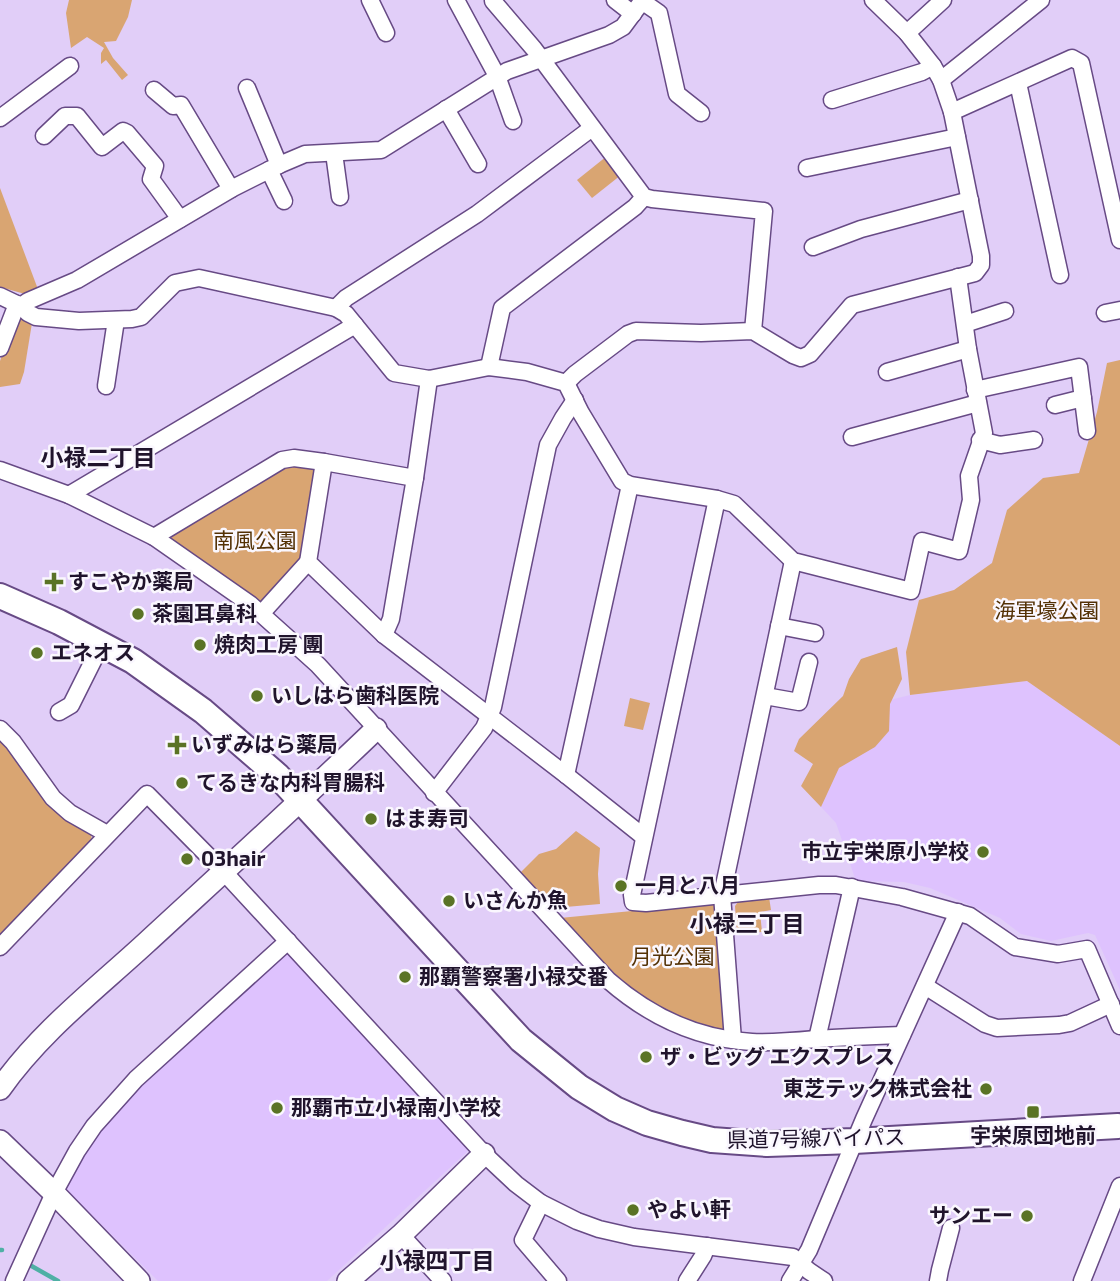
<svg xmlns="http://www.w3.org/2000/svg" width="1120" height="1281" font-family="'Exo 2','Noto Sans JP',sans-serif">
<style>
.built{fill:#dec2fe}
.green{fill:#d9a572}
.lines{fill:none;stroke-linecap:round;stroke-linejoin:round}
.stream{stroke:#4fb0a5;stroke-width:4.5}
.street-casing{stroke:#674a85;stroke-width:19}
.secondary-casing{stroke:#674a85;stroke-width:24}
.primary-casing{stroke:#674a85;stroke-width:28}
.street{stroke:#fff;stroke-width:16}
.secondary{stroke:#fff;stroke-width:21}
.primary{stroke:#fff;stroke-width:24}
.poi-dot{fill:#5a7325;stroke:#faf7fe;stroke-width:2.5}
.labels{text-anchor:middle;stroke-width:5;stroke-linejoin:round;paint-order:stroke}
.park-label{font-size:21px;fill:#533105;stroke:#faf7fe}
.poi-label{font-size:21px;font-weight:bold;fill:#20142c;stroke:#faf7fe;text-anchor:start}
.street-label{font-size:21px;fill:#20142c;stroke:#faf7fe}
.neighbourhood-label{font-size:23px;font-weight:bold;fill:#20142c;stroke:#faf7fe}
</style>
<rect width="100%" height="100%" fill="#e1cef8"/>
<!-- built -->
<g class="built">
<path d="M 1027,681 L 1120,746 L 1120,990 L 1095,935 L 1088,933 L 1051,941 L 1021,934 L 1000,918 L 930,888 L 904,882 L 856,881 L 836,823 L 809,794 L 886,701 L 910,695 Z"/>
<path d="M 284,954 L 291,954 L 468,1147 L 467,1152 L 327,1281 L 158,1281 L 68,1191 L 66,1184 L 85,1154 L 108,1122 L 134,1094 Z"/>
</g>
<!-- green -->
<g class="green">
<path d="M 69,0 L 132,0 L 128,17 L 116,41 L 104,42 L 113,58 L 128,75 L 122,80 L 106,60 L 101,64 L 101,53 L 104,48 L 87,37 L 71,48 L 66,13 Z"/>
<path d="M 607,156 L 621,175 L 592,198 L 577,180 Z"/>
<path d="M 0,188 L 39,292 L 25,294 L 0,287 Z"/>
<path d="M 17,315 L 32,323 L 24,372 L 20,384 L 0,387 L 0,361 Z"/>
<path d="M 1120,360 L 1120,746 L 1027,681 L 910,695 L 906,652 L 919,600 L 954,590 L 992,563 L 1007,510 L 1043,478 L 1079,473 L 1097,412 L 1107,363 Z"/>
<path d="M 293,464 L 312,467 L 316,472 L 300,563 L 262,604 L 171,541 L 172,535 Z"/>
<path d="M 897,647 L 902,679 L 890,704 L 889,731 L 875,747 L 839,768 L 821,807 L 801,786 L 813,764 L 794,751 L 799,739 L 843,696 L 849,679 L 861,659 Z"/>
<path d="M 630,698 L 650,703 L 643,730 L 624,726 Z"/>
<path d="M 0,740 C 32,774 47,812 91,834 L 92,841 L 0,936 Z"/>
<path d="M 576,831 L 600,848 L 598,874 L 600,904 L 554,908 L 520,873 L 539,854 L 556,849 Z"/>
<path d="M 769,897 L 771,910 L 760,912 L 762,932 L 737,934 L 735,906 L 738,902 Z"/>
<path d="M 714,903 L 719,910 L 726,1028 L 721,1031 L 664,1011 L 623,984 L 560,918 Z"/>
</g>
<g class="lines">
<!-- stream -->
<g class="stream">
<path d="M 0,1250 L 2,1250"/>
<path d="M 28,1264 L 58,1281"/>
</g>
<defs>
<g id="street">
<path d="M 370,0 L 386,33"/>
<path d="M 456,0 L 497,76 L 513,121"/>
<path d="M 615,0 L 633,14"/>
<path d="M 493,1 L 534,49 L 644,197 L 652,199 L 764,211 L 753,331"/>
<path d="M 643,2 L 659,13 L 677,94 L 701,113"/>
<path d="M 907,33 L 943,0"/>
<path d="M 941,80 L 1041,0"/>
<path d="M 1018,83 L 1060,275"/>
<path d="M 247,88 L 279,165"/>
<path d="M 154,90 L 173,106 L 181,105 L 231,189"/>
<path d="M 832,100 L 922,72 L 933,66"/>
<path d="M 446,109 L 478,164"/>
<path d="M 952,112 L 1072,58 L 1081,63 L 1120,240"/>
<path d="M 0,118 L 70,66"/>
<path d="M 44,136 L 65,116 L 77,116 L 102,147 L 123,131 L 127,133 L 155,166 L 151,179 L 180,219"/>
<path d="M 334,153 L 340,197"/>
<path d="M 807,168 L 957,137"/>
<path d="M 269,170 L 284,201"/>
<path d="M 813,247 L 861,229 L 970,200"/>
<path d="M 0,296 L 21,306 L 28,313 L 36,317 L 79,321 L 132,319 L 141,317 L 175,283 L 199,278 L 336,308 L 346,314 L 394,373 L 429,379 L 489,367 L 527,372 L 566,383 L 581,413 L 622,481 L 630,485 L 717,499 L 734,504 L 793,561 L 911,591 L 922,541 L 959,551 L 971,500 L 969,476 L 984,433 L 968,349 L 958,277"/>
<path d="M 21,306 L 28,301 L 77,280 L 233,188 L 279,165 L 305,154 L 381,150 L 507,71 L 609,35 L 623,27 L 643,0"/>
<path d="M 336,308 L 346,298 L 477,214 L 592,128"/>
<path d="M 1105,313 L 1120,310"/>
<path d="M 965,324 L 1005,311"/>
<path d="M 0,348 L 17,304"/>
<path d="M 489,367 L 502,308 L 635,207 L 644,197"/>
<path d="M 887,372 L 968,349"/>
<path d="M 566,383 L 575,374 L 628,334 L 636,331 L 701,333 L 753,331 L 793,355 L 801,358 L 810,354 L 852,305 L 975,273 L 981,265 L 981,256 L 952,112 L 941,80 L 933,66 L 907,33 L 873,0"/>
<path d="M 106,386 L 116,320"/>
<path d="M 975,390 L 1079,367 L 1087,431"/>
<path d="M 1055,405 L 1083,398"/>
<path d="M 852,437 L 978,403"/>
<path d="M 980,440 L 1000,445 L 1034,440"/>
<path d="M 0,470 L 69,495 L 154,537 L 250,604 L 318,665 L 608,980 C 649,1016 698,1039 752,1042 C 774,1043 795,1041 816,1039 C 845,1037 873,1036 902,1035"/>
<path d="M 415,478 L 324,462 L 308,562 L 384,635 L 566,775 L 644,837"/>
<path d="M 69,495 L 355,325"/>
<path d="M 717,499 L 632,895 L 633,902 L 646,903 L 819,885 L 836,885 L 902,897 L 970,916 L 1015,947 L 1058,954 L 1087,949 L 1120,1026"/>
<path d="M 154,537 L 282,460 L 294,458 L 324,462"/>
<path d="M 261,614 L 308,562"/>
<path d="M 779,626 L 815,633"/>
<path d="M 384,635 L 391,619 L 415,478 L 429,379"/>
<path d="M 765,696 L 799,702 L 809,662"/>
<path d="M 59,712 L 71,705 L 102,643"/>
<path d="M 0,729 L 13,742 L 53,798 L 70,813 L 107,834"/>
<path d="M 566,775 L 630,485"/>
<path d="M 434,793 L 484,728 L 493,707 L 548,445 L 563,418 L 575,400"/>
<path d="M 0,947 L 147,794 L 224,872 L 484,1154 L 516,1184 L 541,1203 L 577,1221 L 599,1229 L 634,1237 L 793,1257 L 809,1271 L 824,1281"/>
<path d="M 925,986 L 985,1024 L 997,1028 L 1059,1025 L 1070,1023 L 1111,1004"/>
<path d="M 817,1039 L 852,887"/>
<path d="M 733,1040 L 722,895 L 793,561"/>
<path d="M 541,1203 L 523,1240 L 558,1281"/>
<path d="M 401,1235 L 443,1281"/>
<path d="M 14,1281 L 54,1193 L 77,1151 L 94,1126 L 136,1079 L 288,941"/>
<path d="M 687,1281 L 703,1256 L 707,1246"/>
<path d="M 790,1281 L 809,1250 L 864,1119 L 958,912"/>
<path d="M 938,1281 L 940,1270 L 951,1228"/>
<path d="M 1082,1281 L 1120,1186"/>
</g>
<g id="secondary">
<path d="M 0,1089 C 40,1032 96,989 146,943 C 223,872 300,802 376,729"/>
<path d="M 0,1141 L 54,1193 L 139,1281"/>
<path d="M 348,1281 L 401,1235 L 484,1154"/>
</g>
<path id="primary" d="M 0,596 L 59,622 L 133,661 L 203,711 L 277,775 L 521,1040 L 579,1087 L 615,1109 L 647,1123 L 682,1133 L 712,1140 L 767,1144 L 854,1141 L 1118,1126"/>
</defs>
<!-- street casing -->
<use href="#street" class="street-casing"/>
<!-- secondary casing -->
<use href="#secondary" class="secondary-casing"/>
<!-- primary casing -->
<use href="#primary" class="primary-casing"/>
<!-- street -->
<use href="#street" class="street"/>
<!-- secondary -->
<use href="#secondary" class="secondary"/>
<!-- primary -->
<use href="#primary" class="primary"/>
</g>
<!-- markers -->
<g class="poi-dot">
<path d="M50.5 571.5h7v7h7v7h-7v7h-7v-7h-7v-7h7z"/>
<circle cx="138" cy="614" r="7"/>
<circle cx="200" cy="645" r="7"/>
<circle cx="37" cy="653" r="7"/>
<circle cx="257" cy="696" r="7"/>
<path d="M173.5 734.5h7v7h7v7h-7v7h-7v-7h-7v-7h7z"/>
<circle cx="182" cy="783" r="7"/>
<circle cx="371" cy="819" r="7"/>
<circle cx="983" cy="852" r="7"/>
<circle cx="187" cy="859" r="7"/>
<circle cx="621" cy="886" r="7"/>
<circle cx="449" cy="901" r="7"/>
<circle cx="405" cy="977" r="7"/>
<circle cx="646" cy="1057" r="7"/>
<circle cx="986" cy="1089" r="7"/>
<circle cx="277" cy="1108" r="7"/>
<rect x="1026" y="1105" width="14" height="14" rx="3.5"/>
<circle cx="633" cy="1210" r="7"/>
<circle cx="1027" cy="1216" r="7"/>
</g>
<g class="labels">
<!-- park labels -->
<g class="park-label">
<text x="255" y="548">南風公園</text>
<text x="1047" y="618">海軍壕公園</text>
<text x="673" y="964">月光公園</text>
</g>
<!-- poi labels -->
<g class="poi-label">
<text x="68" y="589">すこやか薬局</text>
<text x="152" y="621">茶園耳鼻科</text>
<text x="214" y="652">焼肉工房 團</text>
<text x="51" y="660">エネオス</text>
<text x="271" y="703">いしはら歯科医院</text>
<text x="191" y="752">いずみはら薬局</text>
<text x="196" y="790">てるきな内科胃腸科</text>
<text x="385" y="826">はま寿司</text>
<text x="969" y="859" text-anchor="end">市立宇栄原小学校</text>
<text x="201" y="866">03hair</text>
<text x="635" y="893">一月と八月</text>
<text x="463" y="908">いさんか魚</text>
<text x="419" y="984">那覇警察署小禄交番</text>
<text x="660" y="1064">ザ・ビッグ エクスプレス</text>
<text x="972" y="1096" text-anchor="end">東芝テック株式会社</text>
<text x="291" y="1115">那覇市立小禄南小学校</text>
<text x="1033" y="1143" text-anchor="middle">宇栄原団地前</text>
<text x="647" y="1217">やよい軒</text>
<text x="1013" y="1223" text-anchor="end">サンエー</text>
</g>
<!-- street labels -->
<g class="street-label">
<text transform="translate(816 1139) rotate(-1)" y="7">県道7号線バイパス</text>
</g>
<!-- neighbourhood labels -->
<g class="neighbourhood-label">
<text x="98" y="466">小禄二丁目</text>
<text x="747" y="932">小禄三丁目</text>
<text x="437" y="1269">小禄四丁目</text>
</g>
</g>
</svg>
